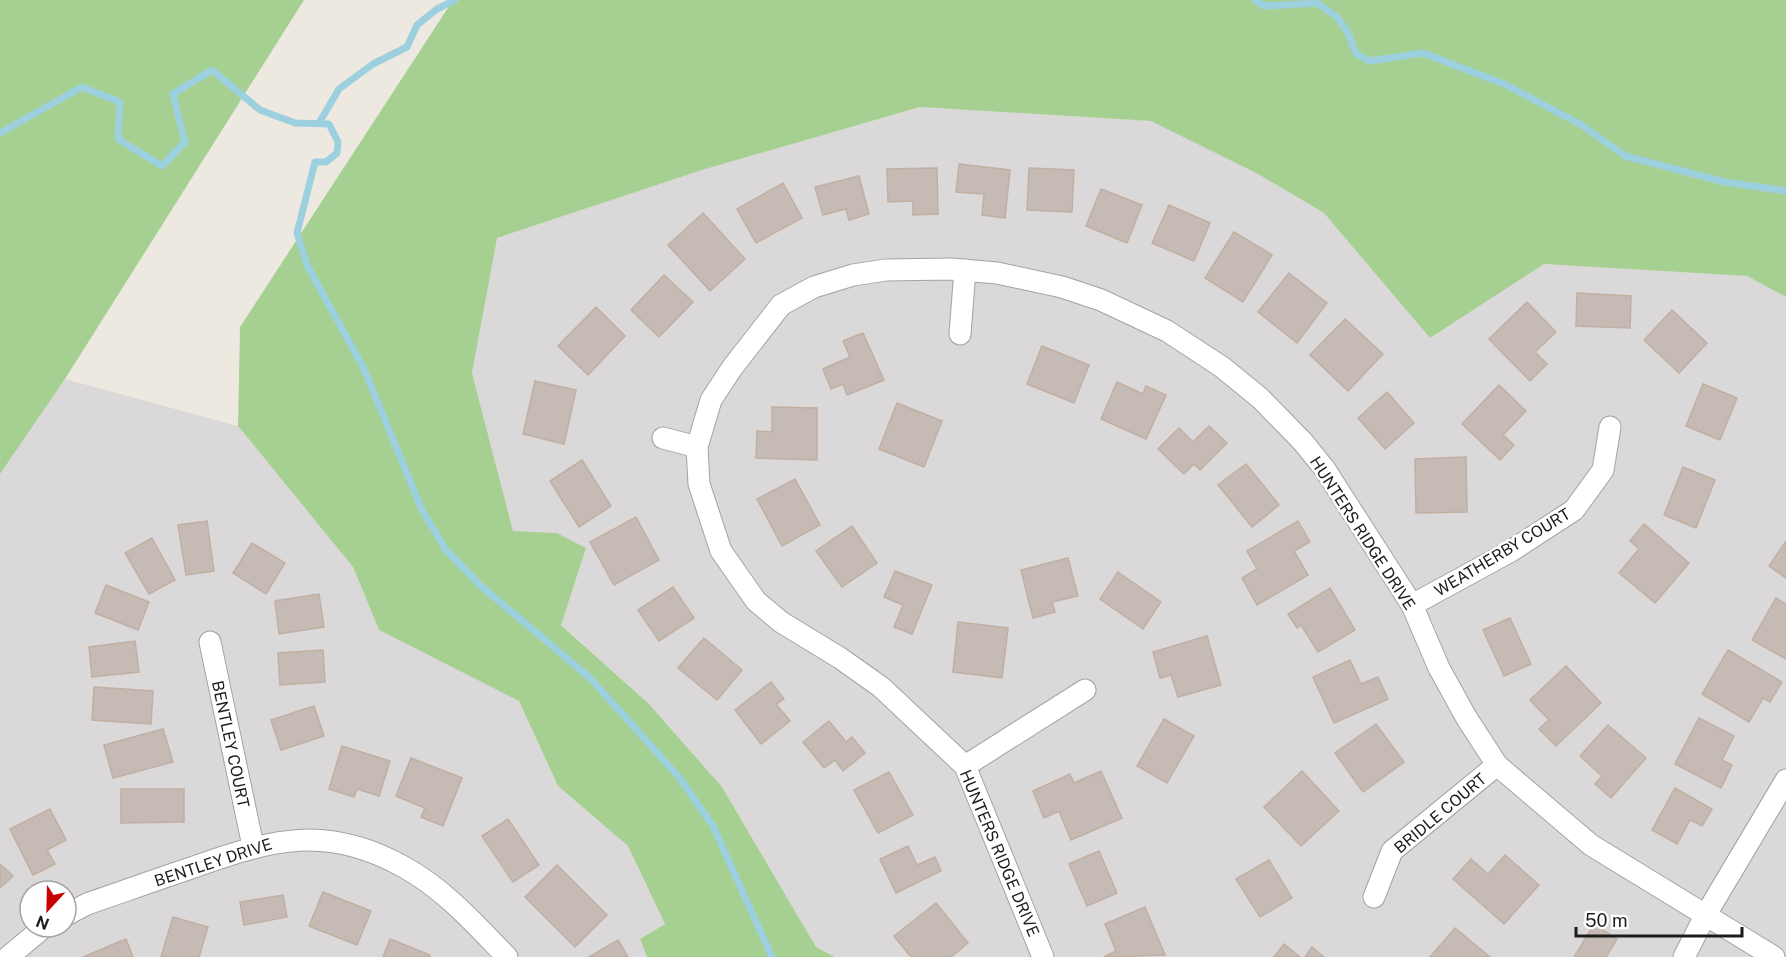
<svg xmlns="http://www.w3.org/2000/svg" width="1786" height="957" font-family="'Public Sans',sans-serif">
<style>
.residential{fill:#dad8d8;fill-rule:evenodd}
.forest{fill:#a5d092}
.lines{fill:none;stroke-linecap:round;stroke-linejoin:round}
.stream{stroke:#9dd0df;stroke-width:7}
.building{fill:#c6bbb4;stroke:#c0afa2;stroke-width:1.5}
.minor-casing{stroke:#a3a3a3;stroke-width:23}
.minor{stroke:#fff;stroke-width:21}
.labels{text-anchor:middle;stroke-width:5;stroke-linejoin:round;paint-order:stroke}
.street-label{font-size:16px;fill:#1c1c1c;stroke:#fff}
</style>
<rect width="100%" height="100%" fill="#eee9e0"/>
<!-- residential -->
<g class="residential">
<path d="M 920,107 L 1152,121 L 1258,174 L 1324,213 L 1430,338 L 1544,264 L 1747,276 L 1786,297 L 1786,957 L 835,957 L 816,947 L 722,787 L 649,704 L 561,624 L 586,548 L 557,533 L 513,531 L 472,373 L 496,238 L 702,170 Z"/>
<path d="M 65,379 L 238,426 L 353,567 L 379,630 L 519,701 L 558,786 L 628,846 L 665,924 L 640,939 L 647,957 L 0,957 L 0,474 ZM 30,891 L 66,891 L 66,927 L 30,927 Z"/>
</g>
<!-- forest -->
<g class="forest">
<path d="M 0,0 L 304,0 L 65,379 L 0,474 Z"/>
<path d="M 453,0 L 1786,0 L 1786,297 L 1747,276 L 1544,264 L 1430,338 L 1324,213 L 1258,174 L 1151,121 L 920,107 L 702,170 L 497,238 L 472,373 L 513,531 L 557,533 L 586,548 L 561,625 L 649,704 L 722,787 L 816,947 L 835,957 L 647,957 L 640,939 L 665,924 L 628,846 L 558,786 L 519,701 L 379,630 L 353,567 L 238,426 L 240,327 Z"/>
</g>
<g class="lines">
<!-- stream -->
<g class="stream">
<path d="M 1255,0 L 1264,6 L 1317,3 L 1337,17 L 1348,33 L 1356,54 L 1370,61 L 1423,53 L 1504,84 L 1580,124 L 1625,156 L 1725,182 L 1786,191"/>
<path d="M 319,123 L 339,89 L 373,64 L 407,47 L 417,25 L 437,9 L 455,0"/>
<path d="M 0,133 L 82,87 L 120,102 L 118,139 L 162,166 L 185,142 L 173,94 L 212,70 L 260,110 L 295,123 L 329,124 L 338,142 L 337,153 L 326,162 L 315,162 L 297,233 L 307,265 L 364,369 L 422,510 L 446,550 L 481,586 L 590,678 L 679,777 L 713,826 L 772,957"/>
</g>
</g>
<!-- building -->
<g class="building">
<path d="M 959,164 L 1010,170 L 1005,218 L 982,215 L 984,194 L 956,192 Z"/>
<path d="M 937,168 L 938,214 L 913,215 L 913,201 L 888,202 L 887,169 Z"/>
<path d="M 1029,168 L 1074,170 L 1072,212 L 1027,210 Z"/>
<path d="M 859,176 L 869,214 L 849,220 L 846,209 L 823,215 L 815,187 Z"/>
<path d="M 783,183 L 802,218 L 756,243 L 737,209 Z"/>
<path d="M 1101,189 L 1142,205 L 1127,243 L 1086,226 Z"/>
<path d="M 1169,205 L 1210,223 L 1194,261 L 1152,243 Z"/>
<path d="M 703,213 L 745,259 L 710,291 L 668,245 Z"/>
<path d="M 1234,232 L 1272,255 L 1243,302 L 1205,278 Z"/>
<path d="M 1289,273 L 1327,303 L 1297,343 L 1258,312 Z"/>
<path d="M 664,275 L 693,302 L 659,337 L 631,310 Z"/>
<path d="M 1577,293 L 1631,296 L 1630,328 L 1576,326 Z"/>
<path d="M 1527,302 L 1556,332 L 1535,352 L 1547,364 L 1530,381 L 1489,339 Z"/>
<path d="M 596,307 L 625,336 L 588,375 L 558,346 Z"/>
<path d="M 1672,310 L 1707,343 L 1679,373 L 1644,340 Z"/>
<path d="M 1345,319 L 1383,354 L 1348,391 L 1310,355 Z"/>
<path d="M 863,333 L 884,380 L 847,395 L 843,384 L 831,389 L 823,369 L 850,357 L 843,341 Z"/>
<path d="M 1042,346 L 1089,365 L 1074,403 L 1027,384 Z"/>
<path d="M 535,381 L 576,390 L 564,444 L 523,434 Z"/>
<path d="M 1117,382 L 1143,394 L 1146,386 L 1166,395 L 1146,439 L 1101,419 Z"/>
<path d="M 1703,384 L 1737,398 L 1720,440 L 1686,426 Z"/>
<path d="M 1499,385 L 1526,411 L 1503,435 L 1514,445 L 1500,460 L 1462,424 Z"/>
<path d="M 1387,392 L 1414,423 L 1385,449 L 1358,418 Z"/>
<path d="M 897,403 L 942,421 L 924,467 L 879,449 Z"/>
<path d="M 772,407 L 817,408 L 817,460 L 756,458 L 757,431 L 772,432 Z"/>
<path d="M 1209,426 L 1227,443 L 1200,470 L 1194,464 L 1184,474 L 1158,449 L 1179,428 L 1193,442 Z"/>
<path d="M 1466,457 L 1467,512 L 1416,513 L 1415,459 Z"/>
<path d="M 582,460 L 611,506 L 579,527 L 550,481 Z"/>
<path d="M 1246,464 L 1279,505 L 1252,527 L 1218,485 Z"/>
<path d="M 1683,467 L 1715,480 L 1696,528 L 1664,515 Z"/>
<path d="M 795,479 L 820,525 L 782,546 L 757,499 Z"/>
<path d="M 636,517 L 659,560 L 614,585 L 590,542 Z"/>
<path d="M 207,521 L 214,571 L 186,575 L 178,525 Z"/>
<path d="M 1298,521 L 1310,542 L 1294,551 L 1308,575 L 1257,605 L 1242,578 L 1257,569 L 1247,551 Z"/>
<path d="M 1644,524 L 1689,563 L 1655,603 L 1619,573 L 1639,549 L 1630,541 Z"/>
<path d="M 852,526 L 877,563 L 842,587 L 816,551 Z"/>
<path d="M 152,538 L 175,580 L 149,594 L 125,553 Z"/>
<path d="M 1786,541 L 1786,578 L 1769,566 Z"/>
<path d="M 252,543 L 285,563 L 266,594 L 233,573 Z"/>
<path d="M 1068,558 L 1078,596 L 1052,602 L 1055,612 L 1033,618 L 1021,570 Z"/>
<path d="M 895,571 L 932,585 L 912,634 L 894,627 L 903,605 L 884,597 Z"/>
<path d="M 1118,572 L 1161,602 L 1143,629 L 1100,599 Z"/>
<path d="M 106,585 L 149,602 L 138,630 L 95,613 Z"/>
<path d="M 673,587 L 694,618 L 659,641 L 638,610 Z"/>
<path d="M 1330,588 L 1355,630 L 1318,652 L 1301,625 L 1297,628 L 1288,614 Z"/>
<path d="M 319,594 L 324,627 L 279,634 L 275,601 Z"/>
<path d="M 1776,598 L 1786,604 L 1786,659 L 1752,640 Z"/>
<path d="M 1510,618 L 1531,664 L 1504,676 L 1483,630 Z"/>
<path d="M 958,622 L 1008,628 L 1002,678 L 953,672 Z"/>
<path d="M 1207,636 L 1221,685 L 1178,697 L 1171,675 L 1160,678 L 1153,652 Z"/>
<path d="M 704,638 L 742,670 L 717,700 L 678,668 Z"/>
<path d="M 135,641 L 139,672 L 92,677 L 89,647 Z"/>
<path d="M 323,650 L 325,682 L 280,685 L 278,653 Z"/>
<path d="M 1728,650 L 1782,682 L 1770,702 L 1763,698 L 1749,722 L 1702,694 Z"/>
<path d="M 1350,660 L 1361,684 L 1378,677 L 1388,699 L 1334,723 L 1313,677 Z"/>
<path d="M 1566,666 L 1601,703 L 1556,746 L 1539,729 L 1549,720 L 1530,700 Z"/>
<path d="M 771,682 L 784,699 L 776,704 L 790,721 L 761,744 L 735,710 Z"/>
<path d="M 94,687 L 153,691 L 151,724 L 92,720 Z"/>
<path d="M 314,706 L 324,736 L 281,750 L 271,720 Z"/>
<path d="M 1699,718 L 1734,736 L 1722,760 L 1732,765 L 1721,788 L 1675,764 Z"/>
<path d="M 1164,719 L 1194,736 L 1167,783 L 1137,766 Z"/>
<path d="M 829,721 L 846,742 L 852,737 L 865,753 L 843,771 L 835,760 L 824,768 L 803,742 Z"/>
<path d="M 1376,724 L 1404,762 L 1363,792 L 1335,753 Z"/>
<path d="M 1608,725 L 1646,758 L 1611,798 L 1595,784 L 1602,776 L 1580,756 Z"/>
<path d="M 163,729 L 173,762 L 113,778 L 104,745 Z"/>
<path d="M 342,746 L 390,761 L 379,796 L 357,789 L 354,797 L 329,789 Z"/>
<path d="M 411,758 L 462,778 L 443,826 L 421,817 L 425,808 L 396,796 Z"/>
<path d="M 1101,771 L 1122,818 L 1071,840 L 1059,811 L 1044,818 L 1033,791 L 1070,774 L 1074,783 Z"/>
<path d="M 1302,771 L 1339,811 L 1301,846 L 1264,807 Z"/>
<path d="M 889,772 L 913,815 L 878,833 L 854,790 Z"/>
<path d="M 1675,788 L 1712,809 L 1702,826 L 1690,820 L 1677,844 L 1652,830 Z"/>
<path d="M 121,789 L 184,789 L 184,822 L 121,823 Z"/>
<path d="M 50,809 L 66,840 L 47,850 L 55,864 L 33,875 L 10,829 Z"/>
<path d="M 508,819 L 539,865 L 513,882 L 482,836 Z"/>
<path d="M 908,846 L 917,865 L 935,857 L 941,871 L 896,893 L 880,859 Z"/>
<path d="M 1099,851 L 1117,893 L 1087,906 L 1069,864 Z"/>
<path d="M 1505,855 L 1539,885 L 1504,924 L 1453,879 L 1471,859 L 1488,874 Z"/>
<path d="M 1269,860 L 1292,898 L 1260,917 L 1236,879 Z"/>
<path d="M 0,864 L 13,876 L 0,888 Z"/>
<path d="M 557,865 L 607,915 L 575,947 L 525,897 Z"/>
<path d="M 323,892 L 371,911 L 357,945 L 309,926 Z"/>
<path d="M 283,895 L 287,917 L 244,925 L 240,902 Z"/>
<path d="M 936,903 L 968,943 L 951,957 L 911,957 L 894,936 Z"/>
<path d="M 1145,907 L 1165,955 L 1104,957 L 1116,951 L 1105,924 Z"/>
<path d="M 173,917 L 208,927 L 199,957 L 161,957 Z"/>
<path d="M 1594,924 L 1617,939 L 1606,957 L 1574,957 Z"/>
<path d="M 1455,928 L 1490,957 L 1430,957 Z"/>
<path d="M 126,939 L 133,957 L 83,957 Z"/>
<path d="M 390,939 L 430,955 L 430,957 L 383,957 Z"/>
<path d="M 618,940 L 628,957 L 589,957 Z"/>
<path d="M 1284,944 L 1300,957 L 1274,957 Z"/>
<path d="M 1312,947 L 1324,957 L 1305,957 Z"/>
</g>
<g class="lines">
<defs>
<g id="minor">
<path d="M 960,334 L 965,270"/>
<path d="M 663,438 L 697,447"/>
<path d="M 1412,605 L 1511,551 L 1574,510 L 1603,470 L 1610,427"/>
<path d="M 210,642 L 253,846"/>
<path d="M 965,766 L 1085,690"/>
<path d="M 1374,897 L 1392,851 L 1497,765"/>
<path d="M 66,915 L 87,904 C 122,892 158,879 194,867 C 273,839 326,824 404,867 C 444,889 476,925 507,957"/>
<path d="M 8,957 L 44,927"/>
<path d="M 1043,957 L 965,766 L 881,687 L 840,658 L 781,622 L 756,601 L 721,551 L 699,484 L 697,447 L 711,400 L 732,368 L 781,305 L 814,287 L 853,275 L 886,270 L 951,269 L 997,273 L 1062,287 L 1101,300 L 1167,331 L 1222,367 L 1260,398 L 1303,442 L 1324,468 L 1412,605 L 1439,668 L 1466,717 L 1497,765 L 1591,845 L 1774,957"/>
<path d="M 1684,957 L 1705,916 L 1786,780"/>
</g>
</defs>
<!-- minor casing -->
<use href="#minor" class="minor-casing"/>
<!-- minor -->
<use href="#minor" class="minor"/>
</g>
<g class="labels">
<!-- street labels -->
<g class="street-label">
<text transform="translate(1363 533) rotate(57)" y="6">HUNTERS RIDGE DRIVE</text>
<text transform="translate(1502 552) rotate(-31)" y="6">WEATHERBY COURT</text>
<text transform="translate(231 744) rotate(78)" y="6">BENTLEY COURT</text>
<text transform="translate(1440 813) rotate(-40)" y="6">BRIDLE COURT</text>
<text transform="translate(1000 853) rotate(67)" y="6">HUNTERS RIDGE DRIVE</text>
<text transform="translate(213 862) rotate(-18)" y="6">BENTLEY DRIVE</text>
</g>
</g>
<!-- north arrow -->
<g transform="translate(48 909) rotate(202)"><circle r="28" fill="#ffffff" stroke="#a4a4a4" stroke-width="1.5"/>
<path d="M0-4.5L10 22L0 15L-10 22Z" fill="#c70001"/>
<text y="-9" font-size="16" font-weight="bold" text-anchor="middle" fill="#1c1c1c">N</text>
</g>
<!-- scale -->
<path d="M1576 927v9h166v-9" fill="none" stroke="#1c1c1c" stroke-width="3"/>
<text x="1585" y="927" font-size="18" fill="#1c1c1c" stroke="#ffffff" stroke-width="4.5" paint-order="stroke">50 m</text>
</svg>
